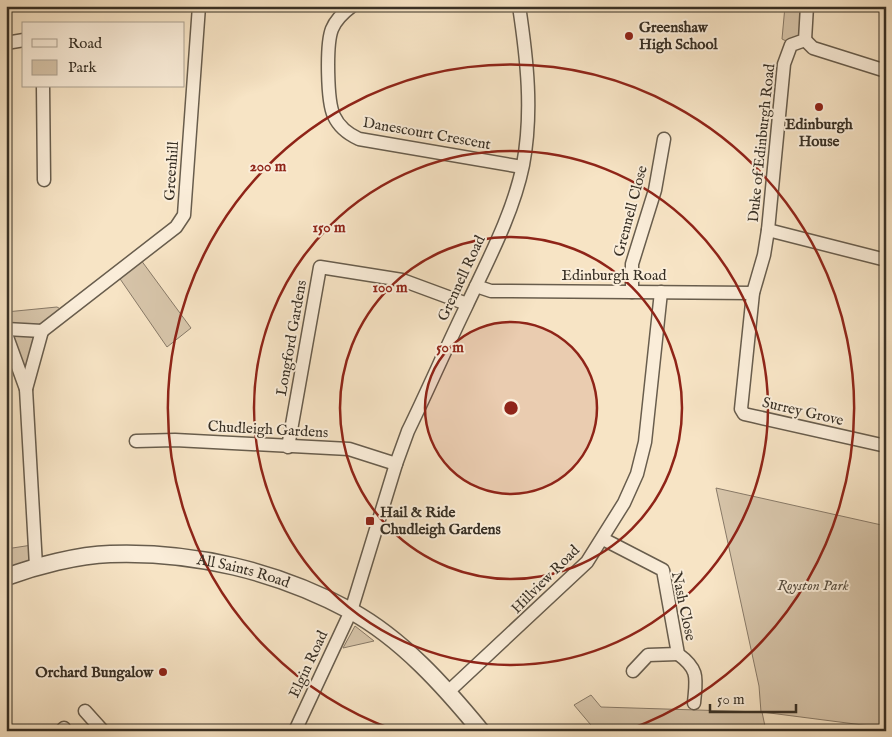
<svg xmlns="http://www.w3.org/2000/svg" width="892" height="737" font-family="'IM FELL English',serif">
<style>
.green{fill:#d7c5aa;stroke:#887a68}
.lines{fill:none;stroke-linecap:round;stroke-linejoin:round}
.minor-casing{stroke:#685d4d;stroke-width:15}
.tertiary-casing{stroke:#685d4d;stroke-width:19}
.minor{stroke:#faedd9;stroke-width:12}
.tertiary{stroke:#faedd9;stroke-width:16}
.ring{fill:none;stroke:#8f2418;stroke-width:2.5}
.poi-dot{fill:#8f2418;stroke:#faedd9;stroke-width:2}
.labels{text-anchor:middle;stroke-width:4;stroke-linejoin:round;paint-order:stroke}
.poi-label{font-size:15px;font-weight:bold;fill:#383025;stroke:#faedd9;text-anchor:start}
.street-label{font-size:15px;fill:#383025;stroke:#faedd9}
.park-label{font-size:15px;font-style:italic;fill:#584e40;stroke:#faedd9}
.centre{fill:#8f2418;stroke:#faedd9;stroke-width:2.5}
.ring-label{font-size:15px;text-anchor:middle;font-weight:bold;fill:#8f2418;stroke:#faedd9;stroke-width:4;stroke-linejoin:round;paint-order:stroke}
</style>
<rect width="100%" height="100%" fill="#f7e4c5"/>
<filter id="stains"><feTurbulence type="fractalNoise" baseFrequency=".004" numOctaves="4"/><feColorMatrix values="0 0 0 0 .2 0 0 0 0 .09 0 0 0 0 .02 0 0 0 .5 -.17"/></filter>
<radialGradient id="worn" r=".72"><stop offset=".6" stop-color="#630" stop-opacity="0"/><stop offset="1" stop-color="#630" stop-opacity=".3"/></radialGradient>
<!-- green -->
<g class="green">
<path d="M 785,6 L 805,6 L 802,39 L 790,43 L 782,39 Z"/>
<path d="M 138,256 L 191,328 L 167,347 L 116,273 Z"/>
<path d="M 57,307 L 64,311 L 41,329 L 25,381 L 6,327 L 6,312 Z"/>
<path d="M 716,488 L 886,526 L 886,728 L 762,712 L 766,731 L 596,731 L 574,705 L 591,695 L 601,707 L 761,712 L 759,686 Z"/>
<path d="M 32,545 L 33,565 L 6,575 L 6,549 Z"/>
<path d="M 355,626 L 374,641 L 343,648 Z"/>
</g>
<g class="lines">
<defs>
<g id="minor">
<path d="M 352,6 C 344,12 336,19 332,29 C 326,44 327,102 334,116 C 339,127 348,134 359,139 L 522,167"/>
<path d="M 807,6 L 805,40 L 791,45 L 784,64 L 768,230 L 764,255 L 753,293 L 741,409 L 744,414 L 753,416 L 886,446"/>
<path d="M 805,40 L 813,48 L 886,71"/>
<path d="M 6,43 L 24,40"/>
<path d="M 43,86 L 44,180"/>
<path d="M 768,230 L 886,260"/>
<path d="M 476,286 L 491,291 L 511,291 L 753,293"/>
<path d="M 632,292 L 632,264 L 655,190 L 664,139"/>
<path d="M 6,329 L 42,331"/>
<path d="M 42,331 L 176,227 L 184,215 L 199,6"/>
<path d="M 6,334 L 26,389 L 36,566"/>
<path d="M 26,389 L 42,331"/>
<path d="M 136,441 L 175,440 L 349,449 L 396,464"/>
<path d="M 288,447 L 320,267 L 402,280 L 467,304"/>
<path d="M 603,539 L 663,570 L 678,654 C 700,670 696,679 694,703"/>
<path d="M 633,671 L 648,655 L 678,654"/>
<path d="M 449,691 L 587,562 L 624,503 L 637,474 L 645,442 L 661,292"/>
<path d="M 85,711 L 103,731"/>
<path d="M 61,731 L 64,728"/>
<path d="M 295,731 L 351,611 L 396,464 L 408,431 C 428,390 446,348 466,307 C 487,262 513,214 523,165 C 533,112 527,59 519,6"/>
</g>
<g id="tertiary">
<path id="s1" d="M 6,577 C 36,566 78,555 110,554 C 193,551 277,571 351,611 C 402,639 444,686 481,731"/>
</g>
</defs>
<!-- minor casing -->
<use href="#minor" class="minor-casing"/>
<!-- tertiary casing -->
<use href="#tertiary" class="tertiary-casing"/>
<!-- minor -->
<use href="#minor" class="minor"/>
<!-- tertiary -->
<use href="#tertiary" class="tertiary"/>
</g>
<!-- distance rings -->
<circle cx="511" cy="408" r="86" fill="#8f2418" fill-opacity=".12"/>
<g class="ring">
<circle cx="511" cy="408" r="86"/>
<circle cx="511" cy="408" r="171"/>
<circle cx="511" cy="408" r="257"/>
<path d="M394 730A343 343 0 1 1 628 730"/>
</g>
<!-- markers -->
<g class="poi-dot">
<circle cx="629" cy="36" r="5"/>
<circle cx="819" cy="107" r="5"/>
<rect x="365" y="516" width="10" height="10" rx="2.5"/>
<circle cx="163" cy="672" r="5"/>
</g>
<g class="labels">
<!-- poi labels -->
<g class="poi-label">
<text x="639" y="32">Greenshaw<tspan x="639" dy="17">High School</tspan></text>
<text x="819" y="129" text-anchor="middle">Edinburgh<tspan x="819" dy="17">House</tspan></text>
<text x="380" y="517">Hail &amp; Ride<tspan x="380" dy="17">Chudleigh Gardens</tspan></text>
<text x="153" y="677" text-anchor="end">Orchard Bungalow</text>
</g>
<!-- street labels -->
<g class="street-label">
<text transform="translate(427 133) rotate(10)" y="5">Danescourt Crescent</text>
<text transform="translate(761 143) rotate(-84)" y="5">Duke of Edinburgh Road</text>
<text transform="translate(171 171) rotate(-86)" y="5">Greenhill</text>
<text transform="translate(630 211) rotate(-75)" y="5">Grennell Close</text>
<text x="614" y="280">Edinburgh Road</text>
<text transform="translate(461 278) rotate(-65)" y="5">Grennell Road</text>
<text transform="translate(291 338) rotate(-80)" y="5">Longford Gardens</text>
<text transform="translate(803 411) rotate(13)" y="5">Surrey Grove</text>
<text transform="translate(268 429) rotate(3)" y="5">Chudleigh Gardens</text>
<text dy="5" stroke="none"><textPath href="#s1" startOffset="242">All Saints Road</textPath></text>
<text transform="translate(545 579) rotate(-45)" y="5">Hillview Road</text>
<text transform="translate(684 606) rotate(78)" y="5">Nash Close</text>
<text transform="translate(308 664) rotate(-65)" y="5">Elgin Road</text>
</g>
<!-- park labels -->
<g class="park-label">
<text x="813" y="590">Royston Park</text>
</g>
</g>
<circle cx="511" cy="408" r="8" class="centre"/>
<g class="ring-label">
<text x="268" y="171">200 m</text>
<text x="329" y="232">150 m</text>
<text x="390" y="292">100 m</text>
<text x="450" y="352">50 m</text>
</g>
<!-- margin -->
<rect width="892" height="737" fill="none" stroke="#f7e4c5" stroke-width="25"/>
<rect x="8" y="8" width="877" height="722" fill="none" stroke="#383025" stroke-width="2.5"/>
<rect x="12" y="12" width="867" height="712" fill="none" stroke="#383025"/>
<!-- legend -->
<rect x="22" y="22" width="162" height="65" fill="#faedd9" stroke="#aca191"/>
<rect x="32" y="39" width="25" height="8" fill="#faedd9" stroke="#aca191"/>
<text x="68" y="48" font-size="15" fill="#383025">Road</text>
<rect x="32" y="60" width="25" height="15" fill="#d7c5aa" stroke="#aca191"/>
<text x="68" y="72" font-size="15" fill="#383025">Park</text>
<!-- scale -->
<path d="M710 704v8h86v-8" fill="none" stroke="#383025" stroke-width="2.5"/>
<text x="717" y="704" font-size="15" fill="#383025" stroke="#faedd9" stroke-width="4" paint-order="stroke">50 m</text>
<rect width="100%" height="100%" filter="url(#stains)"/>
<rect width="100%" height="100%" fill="url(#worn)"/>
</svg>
